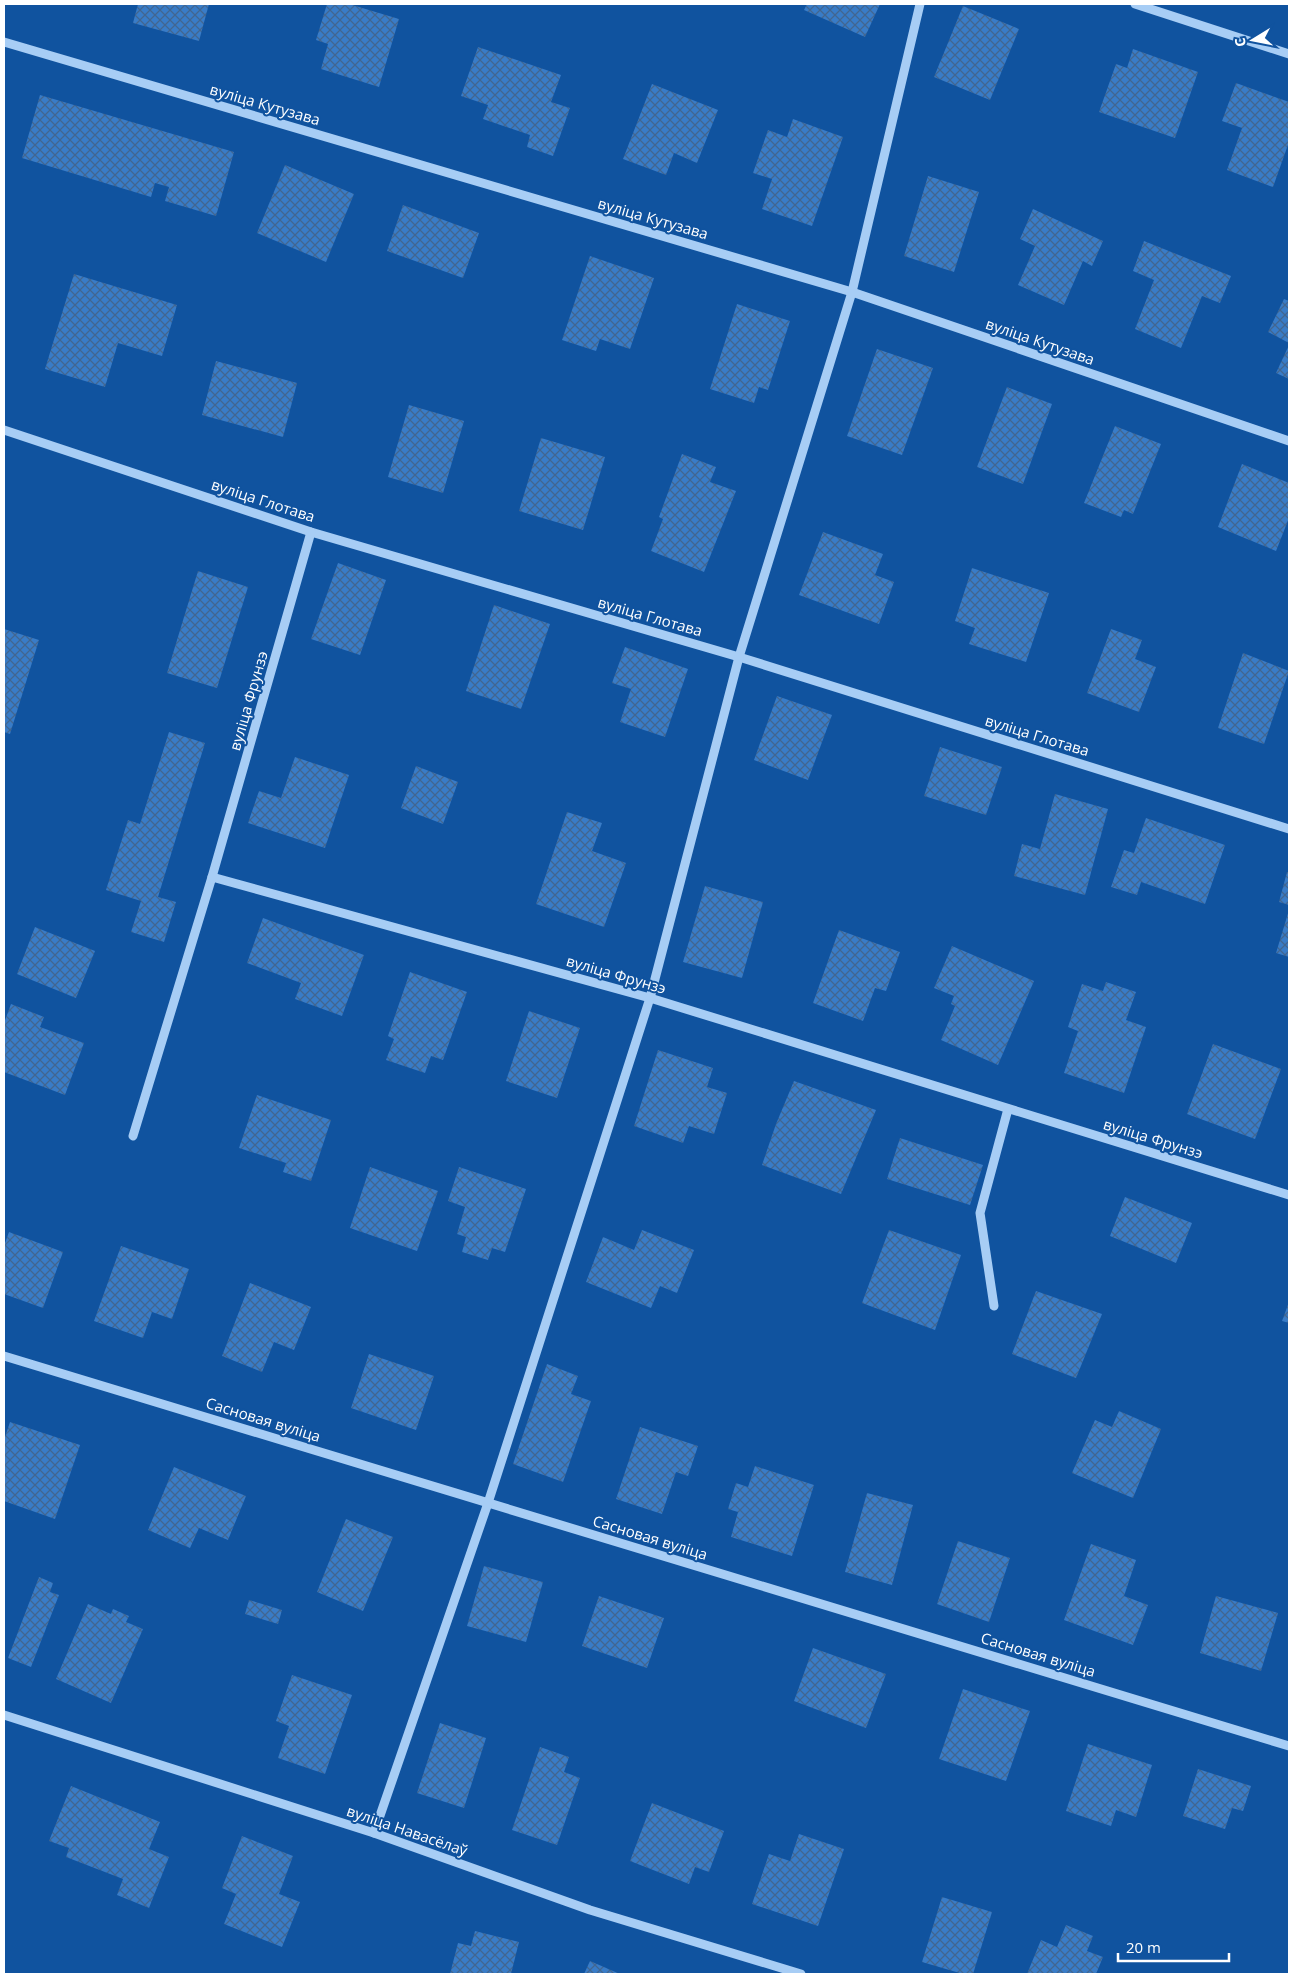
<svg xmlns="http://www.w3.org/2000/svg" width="1293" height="1978" font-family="'Open Sans',sans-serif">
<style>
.building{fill:url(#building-cross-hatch)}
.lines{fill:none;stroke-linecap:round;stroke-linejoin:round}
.minor{stroke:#a7cdf5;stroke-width:9}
.labels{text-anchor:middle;stroke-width:4;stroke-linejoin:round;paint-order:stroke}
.street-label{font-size:15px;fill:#fff;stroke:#10539f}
</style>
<defs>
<pattern id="building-cross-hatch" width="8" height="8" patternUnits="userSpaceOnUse" patternTransform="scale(1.25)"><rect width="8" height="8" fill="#397cc7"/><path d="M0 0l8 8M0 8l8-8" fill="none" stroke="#426690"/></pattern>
</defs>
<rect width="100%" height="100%" fill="#10539f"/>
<!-- building -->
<g class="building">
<path d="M 138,4 L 209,4 L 199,41 L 133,23 Z"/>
<path d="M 327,4 L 349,4 L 399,19 L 379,87 L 321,69 L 328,44 L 316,40 Z"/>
<path d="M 807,4 L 880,4 L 865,37 L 804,10 Z"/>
<path d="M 963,6 L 1019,29 L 990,100 L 934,77 Z"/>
<path d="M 478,47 L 561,75 L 551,102 L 570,108 L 553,156 L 527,147 L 530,135 L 483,119 L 488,105 L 461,96 Z"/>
<path d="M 1133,49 L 1198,72 L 1175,138 L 1099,112 L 1116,64 L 1127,68 Z"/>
<path d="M 1236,83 L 1289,102 L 1289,142 L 1273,187 L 1227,170 L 1242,128 L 1222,121 Z"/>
<path d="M 652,84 L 718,110 L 697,163 L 674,153 L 666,175 L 623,159 Z"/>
<path d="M 40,95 L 234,152 L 216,216 L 165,201 L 169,187 L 155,183 L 151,197 L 22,158 Z"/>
<path d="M 793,119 L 843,137 L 812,226 L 762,209 L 772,179 L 753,173 L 768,130 L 787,137 Z"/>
<path d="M 285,165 L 354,194 L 326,262 L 257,233 Z"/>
<path d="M 928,176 L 979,192 L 954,272 L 904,256 Z"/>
<path d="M 403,205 L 479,233 L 463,278 L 387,251 Z"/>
<path d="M 1033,209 L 1103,241 L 1092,266 L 1083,261 L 1064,305 L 1018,285 L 1035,246 L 1020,239 Z"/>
<path d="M 1144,241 L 1231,276 L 1220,303 L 1202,296 L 1181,348 L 1135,329 L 1154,280 L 1133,271 Z"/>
<path d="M 590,256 L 654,278 L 630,349 L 600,339 L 596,351 L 562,340 Z"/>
<path d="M 74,274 L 177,305 L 162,356 L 118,343 L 105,387 L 45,369 Z"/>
<path d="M 1284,299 L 1289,301 L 1289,343 L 1268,332 Z"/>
<path d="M 737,304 L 790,321 L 768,390 L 759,387 L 754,403 L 710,389 Z"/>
<path d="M 1289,345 L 1289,379 L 1276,373 Z"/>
<path d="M 877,349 L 933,368 L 902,455 L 847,436 Z"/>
<path d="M 216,361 L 297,383 L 283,437 L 202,415 Z"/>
<path d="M 1007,387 L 1052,404 L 1023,484 L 977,467 Z"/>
<path d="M 409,405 L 464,421 L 443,493 L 388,477 Z"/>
<path d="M 1115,426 L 1161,444 L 1133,514 L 1124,510 L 1121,517 L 1084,503 Z"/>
<path d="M 541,438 L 605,457 L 583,530 L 519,511 Z"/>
<path d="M 682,454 L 716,467 L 710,482 L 736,491 L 704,572 L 651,551 L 663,519 L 659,517 Z"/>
<path d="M 1242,464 L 1289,483 L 1289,518 L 1276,551 L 1218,527 Z"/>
<path d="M 823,532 L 883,554 L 875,575 L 894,582 L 879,624 L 799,595 Z"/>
<path d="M 338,563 L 386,580 L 360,655 L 311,639 Z"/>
<path d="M 972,568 L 1049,593 L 1026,662 L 969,644 L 975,628 L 955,621 Z"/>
<path d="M 198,571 L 248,587 L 217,688 L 167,673 Z"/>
<path d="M 494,605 L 550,624 L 521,709 L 466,691 Z"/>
<path d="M 4,629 L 39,640 L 10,734 L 4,732 Z"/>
<path d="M 1111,629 L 1142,640 L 1135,659 L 1156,667 L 1139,712 L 1087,693 Z"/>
<path d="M 625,647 L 688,669 L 665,737 L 620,722 L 631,689 L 612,683 Z"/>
<path d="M 1243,653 L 1289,671 L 1264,744 L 1218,728 Z"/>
<path d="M 777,696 L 832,715 L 808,780 L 754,760 Z"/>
<path d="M 169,732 L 205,743 L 158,897 L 176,902 L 164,942 L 131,932 L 141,901 L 106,890 L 128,820 L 140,824 Z"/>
<path d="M 940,747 L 1002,767 L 986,815 L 924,796 Z"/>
<path d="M 295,757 L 349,775 L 325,848 L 248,823 L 259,791 L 281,798 Z"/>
<path d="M 416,766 L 458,782 L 443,824 L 401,808 Z"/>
<path d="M 1055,794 L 1108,809 L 1085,895 L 1014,876 L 1022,844 L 1040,849 Z"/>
<path d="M 567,812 L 602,823 L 592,851 L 626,863 L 604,927 L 536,904 Z"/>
<path d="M 1146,818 L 1225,845 L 1205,904 L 1141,882 L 1137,895 L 1111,887 L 1124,850 L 1134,853 Z"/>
<path d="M 1287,872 L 1289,872 L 1289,905 L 1279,902 Z"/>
<path d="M 705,886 L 763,902 L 742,978 L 683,962 Z"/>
<path d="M 1289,910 L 1289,957 L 1276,953 Z"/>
<path d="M 263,918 L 364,955 L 342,1016 L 295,999 L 301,983 L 247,963 Z"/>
<path d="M 35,927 L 95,951 L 76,998 L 17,974 Z"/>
<path d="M 839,930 L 900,952 L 886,991 L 875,988 L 863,1021 L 813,1003 Z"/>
<path d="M 952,946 L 1034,981 L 998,1065 L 941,1040 L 955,1006 L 951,1004 L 954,996 L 934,988 Z"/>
<path d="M 410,972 L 467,992 L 443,1060 L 431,1056 L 425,1073 L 386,1060 L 394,1039 L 388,1036 Z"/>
<path d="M 1106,982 L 1136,992 L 1126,1020 L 1146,1027 L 1124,1093 L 1064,1073 L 1078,1031 L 1068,1027 L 1082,984 L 1103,991 Z"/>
<path d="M 11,1004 L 44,1017 L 40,1027 L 84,1043 L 65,1095 L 4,1072 L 4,1023 Z"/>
<path d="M 529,1011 L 580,1028 L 557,1098 L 506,1081 Z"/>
<path d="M 1213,1044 L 1281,1069 L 1255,1139 L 1187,1114 Z"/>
<path d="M 658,1050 L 713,1068 L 707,1087 L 727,1093 L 714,1134 L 689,1126 L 683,1143 L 634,1126 Z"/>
<path d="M 794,1081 L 876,1110 L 841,1194 L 762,1165 L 776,1124 Z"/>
<path d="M 257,1095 L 331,1120 L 311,1181 L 283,1172 L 286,1163 L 239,1148 Z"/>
<path d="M 900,1138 L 983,1165 L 970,1205 L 887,1179 Z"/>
<path d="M 370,1167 L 438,1191 L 417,1251 L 350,1228 Z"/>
<path d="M 459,1167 L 526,1189 L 505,1252 L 492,1248 L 488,1260 L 462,1252 L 466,1237 L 457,1234 L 465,1207 L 448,1201 Z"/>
<path d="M 1125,1197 L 1192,1223 L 1176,1263 L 1110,1236 Z"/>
<path d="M 642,1230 L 694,1250 L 677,1293 L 660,1286 L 651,1308 L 586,1282 L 603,1237 L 634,1250 Z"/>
<path d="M 889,1230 L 961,1255 L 935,1330 L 862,1303 Z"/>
<path d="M 9,1232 L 63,1252 L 43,1308 L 4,1294 L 4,1246 Z"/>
<path d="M 121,1246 L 189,1269 L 172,1319 L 152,1312 L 143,1338 L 94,1321 Z"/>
<path d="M 250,1283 L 311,1307 L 294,1350 L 274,1342 L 262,1372 L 222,1356 Z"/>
<path d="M 1036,1291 L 1102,1314 L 1076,1378 L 1012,1354 Z"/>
<path d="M 1289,1302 L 1289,1323 L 1282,1321 Z"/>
<path d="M 369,1354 L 434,1376 L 416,1430 L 351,1408 Z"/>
<path d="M 547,1364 L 578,1376 L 571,1394 L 591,1401 L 563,1482 L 513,1464 Z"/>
<path d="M 1119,1411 L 1161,1429 L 1133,1498 L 1072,1473 L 1095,1420 L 1112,1427 Z"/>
<path d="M 10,1422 L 80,1445 L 55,1519 L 4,1501 L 4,1440 Z"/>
<path d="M 640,1427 L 698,1446 L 688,1476 L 676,1472 L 662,1514 L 616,1499 Z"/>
<path d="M 755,1466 L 814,1485 L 792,1556 L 731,1537 L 738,1512 L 728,1509 L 736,1483 L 748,1487 Z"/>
<path d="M 174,1467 L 246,1496 L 228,1540 L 199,1528 L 190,1548 L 148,1530 Z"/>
<path d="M 867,1493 L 913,1505 L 892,1585 L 845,1572 Z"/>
<path d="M 346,1519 L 393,1537 L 363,1611 L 317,1592 Z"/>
<path d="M 958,1541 L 1010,1558 L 989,1622 L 937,1604 Z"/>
<path d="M 1091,1544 L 1136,1560 L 1124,1596 L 1148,1605 L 1133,1645 L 1064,1620 Z"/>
<path d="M 484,1566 L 543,1582 L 526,1642 L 467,1626 Z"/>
<path d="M 39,1577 L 53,1583 L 50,1592 L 59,1595 L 31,1667 L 8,1658 Z"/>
<path d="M 599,1596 L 664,1618 L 647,1668 L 582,1646 Z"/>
<path d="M 1216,1596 L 1278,1613 L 1261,1671 L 1200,1653 Z"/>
<path d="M 249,1600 L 282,1610 L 278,1624 L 245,1614 Z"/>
<path d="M 88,1604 L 111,1614 L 113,1609 L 129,1616 L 126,1622 L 143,1629 L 111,1703 L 56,1679 Z"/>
<path d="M 813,1648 L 886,1674 L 866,1728 L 794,1701 Z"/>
<path d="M 292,1675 L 352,1695 L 325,1774 L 278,1758 L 289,1726 L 276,1721 Z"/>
<path d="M 963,1689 L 1030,1711 L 1006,1781 L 939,1759 Z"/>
<path d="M 440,1723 L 486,1738 L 464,1808 L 417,1793 Z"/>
<path d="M 1088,1744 L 1152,1765 L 1136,1817 L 1116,1810 L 1111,1826 L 1066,1811 Z"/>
<path d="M 540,1747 L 569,1757 L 564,1772 L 580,1778 L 557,1845 L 512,1830 Z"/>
<path d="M 1198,1769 L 1251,1786 L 1243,1811 L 1232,1808 L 1225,1829 L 1183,1816 Z"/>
<path d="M 71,1786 L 160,1822 L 149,1849 L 169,1857 L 149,1908 L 117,1895 L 123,1879 L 66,1857 L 69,1848 L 49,1841 Z"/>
<path d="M 652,1803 L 724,1831 L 709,1872 L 695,1867 L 689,1884 L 630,1861 Z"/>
<path d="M 799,1834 L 844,1849 L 818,1926 L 752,1904 L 769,1854 L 790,1861 Z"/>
<path d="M 242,1836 L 293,1856 L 279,1894 L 300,1902 L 282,1947 L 224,1924 L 236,1894 L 222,1888 Z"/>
<path d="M 942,1897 L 992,1912 L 973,1974 L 963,1974 L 922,1962 Z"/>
<path d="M 1066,1925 L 1093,1936 L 1087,1951 L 1103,1957 L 1096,1974 L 1027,1974 L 1041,1940 L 1057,1947 Z"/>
<path d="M 475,1931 L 519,1942 L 511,1974 L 450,1974 L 458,1943 L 471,1946 Z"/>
<path d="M 590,1961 L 620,1974 L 584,1974 Z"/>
</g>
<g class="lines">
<!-- minor -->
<g class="minor">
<path d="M 1135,4 L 1289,54"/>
<path d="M 4,42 L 852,292 L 1289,441"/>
<path d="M 4,430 L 311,532 L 739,657 L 1289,829"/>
<path d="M 212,877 L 650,998 L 1289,1195"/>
<path d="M 133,1136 L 212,877 L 311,532"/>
<path d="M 994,1306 L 980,1213 L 1008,1109"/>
<path d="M 4,1356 L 1289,1746"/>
<path d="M 4,1715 L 374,1833 L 590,1910 L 801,1974"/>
<path d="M 374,1833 L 488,1503 L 650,998 L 739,657 L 852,292 L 920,4"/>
</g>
</g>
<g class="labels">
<!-- street labels -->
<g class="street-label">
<text transform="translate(265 105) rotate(16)" y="5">вуліца Кутузава</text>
<text transform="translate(653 219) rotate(16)" y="5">вуліца Кутузава</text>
<text transform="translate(1040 342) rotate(19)" y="5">вуліца Кутузава</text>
<text transform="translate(263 501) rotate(18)" y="5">вуліца Глотава</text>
<text transform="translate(650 617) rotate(16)" y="5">вуліца Глотава</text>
<text transform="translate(249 701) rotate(-74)" y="5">вуліца Фрунзэ</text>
<text transform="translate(1037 736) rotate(17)" y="5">вуліца Глотава</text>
<text transform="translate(616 975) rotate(16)" y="5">вуліца Фрунзэ</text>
<text transform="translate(1153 1139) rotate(17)" y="5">вуліца Фрунзэ</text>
<text transform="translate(263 1420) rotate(17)" y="5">Сасновая вуліца</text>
<text transform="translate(650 1538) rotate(17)" y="5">Сасновая вуліца</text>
<text transform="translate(1038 1655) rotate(17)" y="5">Сасновая вуліца</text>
<text transform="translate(407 1831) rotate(19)" y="5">вуліца Навасёлаў</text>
</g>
</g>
<!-- border -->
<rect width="1293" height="1978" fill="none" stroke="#ffffff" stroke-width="10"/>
<!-- north arrow -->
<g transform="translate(1253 40) rotate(260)" stroke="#10539f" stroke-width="4" paint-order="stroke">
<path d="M0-4L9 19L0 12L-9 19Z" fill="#ffffff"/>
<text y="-8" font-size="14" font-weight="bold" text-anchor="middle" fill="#ffffff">С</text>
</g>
<!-- scale -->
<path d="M1118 1953v8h111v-8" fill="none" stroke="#ffffff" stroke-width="2.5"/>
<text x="1126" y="1953" font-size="15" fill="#ffffff" stroke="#10539f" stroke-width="4" paint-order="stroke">20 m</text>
</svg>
